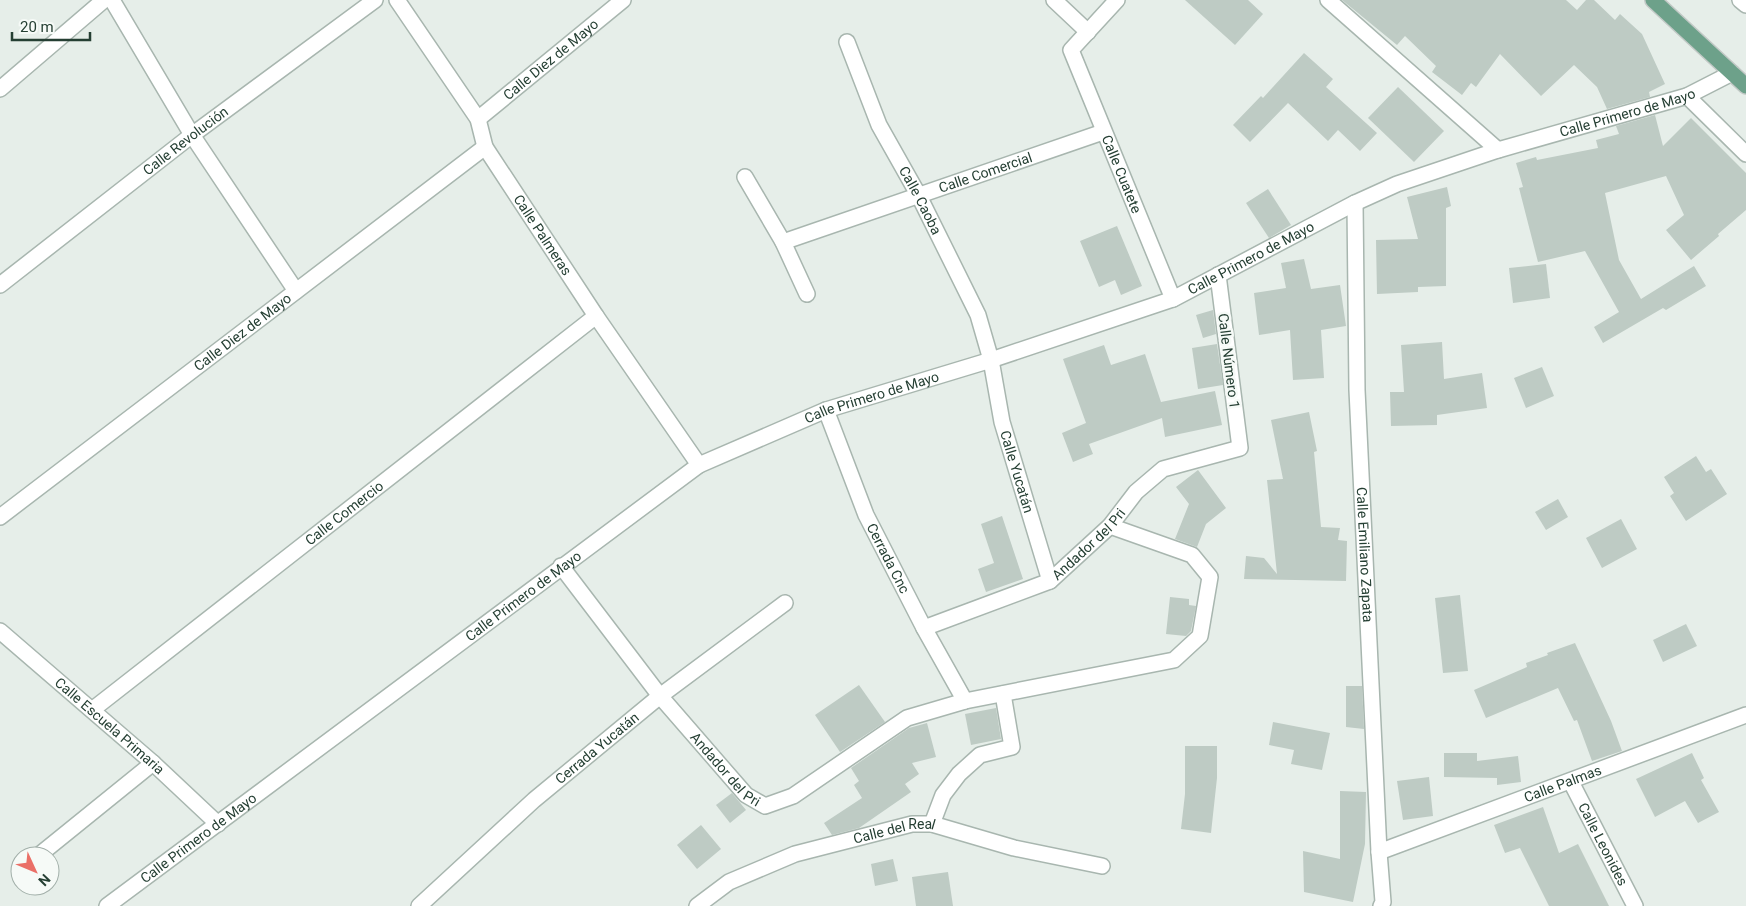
<svg xmlns="http://www.w3.org/2000/svg" width="1746" height="906" font-family="Roboto,sans-serif">
<style>
.building{fill:#becbc4}
.lines{fill:none;stroke-linecap:round;stroke-linejoin:round}
.minor-casing{stroke:#a8b6af;stroke-width:18}
.major-casing{stroke:#c2c9c6;stroke-width:18}
.minor{stroke:#fff;stroke-width:15}
.major{stroke:#6da18a;stroke-width:15}
.labels{text-anchor:middle;stroke-width:5;stroke-linejoin:round;paint-order:stroke}
.street-label{font-size:14px;fill:#253f33;stroke:#f6faf7}
</style>
<rect width="100%" height="100%" fill="#e6eee9"/>
<!-- building -->
<g class="building">
<path d="M 1185,0 L 1248,0 L 1263,14 L 1235,45 Z"/>
<path d="M 1342,0 L 1566,0 L 1577,10 L 1586,0 L 1594,0 L 1615,20 L 1620,14 L 1642,34 L 1665,84 L 1649,92 L 1650,97 L 1607,109 L 1597,87 L 1574,65 L 1541,96 L 1500,54 L 1476,87 L 1471,83 L 1462,95 L 1432,72 L 1436,66 L 1405,36 L 1397,45 Z"/>
<path d="M 1304,53 L 1333,79 L 1326,87 L 1377,133 L 1360,151 L 1338,130 L 1328,141 L 1288,103 L 1250,142 L 1233,125 L 1261,96 L 1263,98 Z"/>
<path d="M 1398,87 L 1444,131 L 1414,162 L 1368,118 Z"/>
<path d="M 1655,115 L 1663,146 L 1691,118 L 1746,173 L 1746,210 L 1718,234 L 1719,236 L 1691,260 L 1666,230 L 1684,215 L 1666,176 L 1605,193 L 1619,260 L 1641,299 L 1694,266 L 1706,286 L 1666,310 L 1663,308 L 1603,343 L 1594,327 L 1619,312 L 1585,251 L 1538,262 L 1519,188 L 1523,187 L 1516,163 L 1536,157 L 1537,160 L 1598,148 L 1596,140 L 1619,134 L 1616,126 Z"/>
<path d="M 1447,187 L 1451,206 L 1446,208 L 1446,286 L 1418,287 L 1418,292 L 1377,294 L 1376,240 L 1418,239 L 1407,197 Z"/>
<path d="M 1268,189 L 1291,225 L 1269,238 L 1246,203 Z"/>
<path d="M 1117,226 L 1142,286 L 1121,295 L 1115,280 L 1099,287 L 1080,241 Z"/>
<path d="M 1304,259 L 1311,289 L 1340,285 L 1346,326 L 1321,330 L 1324,378 L 1293,380 L 1290,330 L 1259,335 L 1254,293 L 1286,288 L 1281,263 Z"/>
<path d="M 1546,264 L 1550,298 L 1513,303 L 1509,268 Z"/>
<path d="M 1213,310 L 1216,334 L 1203,338 L 1196,315 Z"/>
<path d="M 1442,342 L 1444,379 L 1482,373 L 1487,408 L 1437,415 L 1437,425 L 1391,426 L 1390,392 L 1404,392 L 1401,345 Z"/>
<path d="M 1217,344 L 1223,385 L 1198,389 L 1192,348 Z"/>
<path d="M 1104,345 L 1111,365 L 1145,354 L 1161,402 L 1215,391 L 1222,425 L 1165,437 L 1162,418 L 1089,444 L 1093,454 L 1073,462 L 1062,433 L 1086,423 L 1063,359 Z"/>
<path d="M 1542,367 L 1554,396 L 1526,408 L 1514,378 Z"/>
<path d="M 1309,412 L 1317,451 L 1314,452 L 1321,527 L 1340,528 L 1338,540 L 1347,541 L 1346,581 L 1244,579 L 1246,556 L 1264,558 L 1277,574 L 1267,480 L 1283,479 L 1271,420 Z"/>
<path d="M 1696,456 L 1706,472 L 1711,469 L 1727,494 L 1686,521 L 1670,496 L 1674,493 L 1664,477 Z"/>
<path d="M 1198,470 L 1226,508 L 1206,524 L 1197,547 L 1175,539 L 1189,504 L 1176,487 Z"/>
<path d="M 1558,499 L 1568,517 L 1546,530 L 1535,512 Z"/>
<path d="M 1002,516 L 1023,579 L 986,592 L 978,569 L 994,563 L 981,524 Z"/>
<path d="M 1621,519 L 1637,549 L 1602,568 L 1586,538 Z"/>
<path d="M 1460,595 L 1468,671 L 1443,673 L 1435,598 Z"/>
<path d="M 1170,597 L 1189,599 L 1189,605 L 1196,606 L 1191,631 L 1186,636 L 1166,634 Z"/>
<path d="M 1686,624 L 1697,646 L 1663,662 L 1653,640 Z"/>
<path d="M 1575,643 L 1611,721 L 1622,751 L 1592,761 L 1577,720 L 1574,721 L 1558,688 L 1486,718 L 1474,690 L 1527,667 L 1526,663 L 1548,655 L 1547,653 Z"/>
<path d="M 859,685 L 885,722 L 840,752 L 815,715 Z"/>
<path d="M 1346,686 L 1362,686 L 1364,729 L 1346,727 Z"/>
<path d="M 996,708 L 1001,739 L 971,745 L 965,714 Z"/>
<path d="M 1273,722 L 1330,733 L 1322,770 L 1291,764 L 1294,750 L 1269,745 Z"/>
<path d="M 927,723 L 936,757 L 912,763 L 919,774 L 905,784 L 911,792 L 859,828 L 832,835 L 824,823 L 862,798 L 854,785 L 859,781 L 851,768 L 909,728 Z"/>
<path d="M 1185,746 L 1217,746 L 1217,778 L 1211,833 L 1181,829 L 1185,794 Z"/>
<path d="M 1444,753 L 1477,753 L 1477,761 L 1518,756 L 1521,782 L 1497,785 L 1497,778 L 1444,777 Z"/>
<path d="M 1692,753 L 1704,778 L 1701,780 L 1719,812 L 1698,823 L 1685,801 L 1655,817 L 1636,779 Z"/>
<path d="M 1429,777 L 1433,816 L 1403,820 L 1397,781 Z"/>
<path d="M 1340,791 L 1366,792 L 1365,844 L 1353,902 L 1304,892 L 1303,851 L 1340,859 Z"/>
<path d="M 732,793 L 746,810 L 730,823 L 716,805 Z"/>
<path d="M 1543,807 L 1559,853 L 1578,844 L 1609,906 L 1549,906 L 1520,848 L 1505,853 L 1494,825 Z"/>
<path d="M 701,825 L 721,849 L 697,869 L 677,845 Z"/>
<path d="M 893,859 L 898,881 L 875,886 L 871,864 Z"/>
<path d="M 948,872 L 953,906 L 916,906 L 912,877 Z"/>
</g>
<g class="lines">
<defs>
<g id="minor">
<path d="M 112,0 L 192,135 L 296,291"/>
<path id="s1" d="M 397,0 L 478,119 L 485,147 L 596,316 L 699,465"/>
<path d="M 1054,0 L 1088,32"/>
<path id="s2" d="M 1117,0 L 1071,50 L 1173,299"/>
<path d="M 1328,0 L 1498,150"/>
<path d="M 1740,0 L 1746,5"/>
<path id="s3" d="M 847,42 L 879,125 L 919,196 L 978,315 L 991,360 L 1002,422 L 1050,581"/>
<path d="M 0,89 L 104,0"/>
<path d="M 1687,96 L 1746,154"/>
<path id="s4" d="M 478,119 L 623,0"/>
<path d="M 745,177 L 783,242 L 807,294"/>
<path id="s5" d="M 1355,203 L 1357,390 L 1379,852 L 1383,902 L 1381,906"/>
<path id="s6" d="M 783,242 L 1103,132"/>
<path id="s7" d="M 0,285 L 192,135 L 375,0"/>
<path id="s8" d="M 826,410 L 866,515 L 924,628 L 965,701"/>
<path id="s9" d="M 0,517 L 485,147"/>
<path id="s10" d="M 561,566 L 660,696 L 746,795 L 765,806 L 793,796 L 907,718 L 965,701 L 1174,660 L 1200,636 L 1210,577 L 1192,555 L 1110,526"/>
<path id="s11" d="M 924,628 L 1050,581 L 1110,526 L 1136,492 L 1163,469 L 1240,448 L 1218,275"/>
<path id="s12" d="M 0,631 L 153,763 L 218,824"/>
<path id="s13" d="M 92,710 L 596,316"/>
<path id="s14" d="M 1571,782 L 1635,906"/>
<path d="M 932,824 L 943,795 L 959,774 L 980,755 L 1012,747 L 1003,694"/>
<path id="s15" d="M 1379,852 L 1746,715"/>
<path d="M 38,856 L 153,763"/>
<path id="s16" d="M 107,906 L 699,465 L 826,410 L 991,360 L 1173,299 L 1355,203 L 1397,184 L 1498,150 L 1687,96 L 1732,73"/>
<path id="s17" d="M 419,906 L 534,800 L 660,696 L 785,603"/>
<path id="s18" d="M 697,906 L 729,882 L 795,854 L 912,824 L 932,824 L 1014,848 L 1102,866"/>
</g>
<path id="major" d="M 1653,0 L 1746,86"/>
</defs>
<!-- minor casing -->
<use href="#minor" class="minor-casing"/>
<!-- major casing -->
<use href="#major" class="major-casing"/>
<!-- minor -->
<use href="#minor" class="minor"/>
<!-- major -->
<use href="#major" class="major"/>
</g>
<g class="labels">
<!-- street labels -->
<g class="street-label">
<text dy="5" stroke="none"><textPath href="#s4" startOffset="94">Calle Diez de Mayo</textPath></text>
<text dy="5" stroke="none"><textPath href="#s16" startOffset="1734">Calle Primero de Mayo</textPath></text>
<text dy="5" stroke="none"><textPath href="#s7" startOffset="235">Calle Revolución</textPath></text>
<text dy="5" stroke="none"><textPath href="#s6" startOffset="214">Calle Comercial</textPath></text>
<text dy="5" stroke="none"><textPath href="#s2" startOffset="202">Calle Cuatete</textPath></text>
<text dy="5" stroke="none"><textPath href="#s3" startOffset="175">Calle Caoba</textPath></text>
<text dy="5" stroke="none"><textPath href="#s1" startOffset="278">Calle Palmeras</textPath></text>
<text dy="5" stroke="none"><textPath href="#s16" startOffset="1329">Calle Primero de Mayo</textPath></text>
<text dy="5" stroke="none"><textPath href="#s9" startOffset="305">Calle Diez de Mayo</textPath></text>
<text transform="translate(1229 361) rotate(83)" y="5">Calle Número 1</text>
<text dy="5" stroke="none"><textPath href="#s16" startOffset="924">Calle Primero de Mayo</textPath></text>
<text dy="5" stroke="none"><textPath href="#s3" startOffset="465">Calle Yucatán</textPath></text>
<text dy="5" stroke="none"><textPath href="#s13" startOffset="320">Calle Comercio</textPath></text>
<text dy="5" stroke="none"><textPath href="#s11" startOffset="188">Andador del Pri</textPath></text>
<text dy="5" stroke="none"><textPath href="#s5" startOffset="352">Calle Emiliano Zapata</textPath></text>
<text dy="5" stroke="none"><textPath href="#s8" startOffset="161">Cerrada Cnc</textPath></text>
<text dy="5" stroke="none"><textPath href="#s16" startOffset="519">Calle Primero de Mayo</textPath></text>
<text dy="5" stroke="none"><textPath href="#s12" startOffset="145">Calle Escuela Primaria</textPath></text>
<text dy="5" stroke="none"><textPath href="#s17" startOffset="238">Cerrada Yucatán</textPath></text>
<text dy="5" stroke="none"><textPath href="#s10" startOffset="262">Andador del Pri</textPath></text>
<text dy="5" stroke="none"><textPath href="#s15" startOffset="196">Calle Palmas</textPath></text>
<text dy="5" stroke="none"><textPath href="#s18" startOffset="214">Calle del Real</textPath></text>
<text dy="5" stroke="none"><textPath href="#s16" startOffset="114">Calle Primero de Mayo</textPath></text>
<text dy="5" stroke="none"><textPath href="#s14" startOffset="70">Calle Leonides</textPath></text>
</g>
</g>
<!-- north arrow -->
<g transform="translate(35 871) rotate(134)"><circle r="24" fill="#f6faf7" stroke="#a2afa9"/>
<path d="M0-4L9 19L0 12L-9 19Z" fill="#ea6f67"/>
<text y="-8" font-size="14" font-weight="bold" text-anchor="middle" fill="#253f33">N</text>
</g>
<!-- scale -->
<path d="M12 32v8h78v-8" fill="none" stroke="#253f33" stroke-width="2.5"/>
<text x="20" y="32" font-size="15" fill="#253f33" stroke="#f6faf7" stroke-width="4" paint-order="stroke">20 m</text>
</svg>
